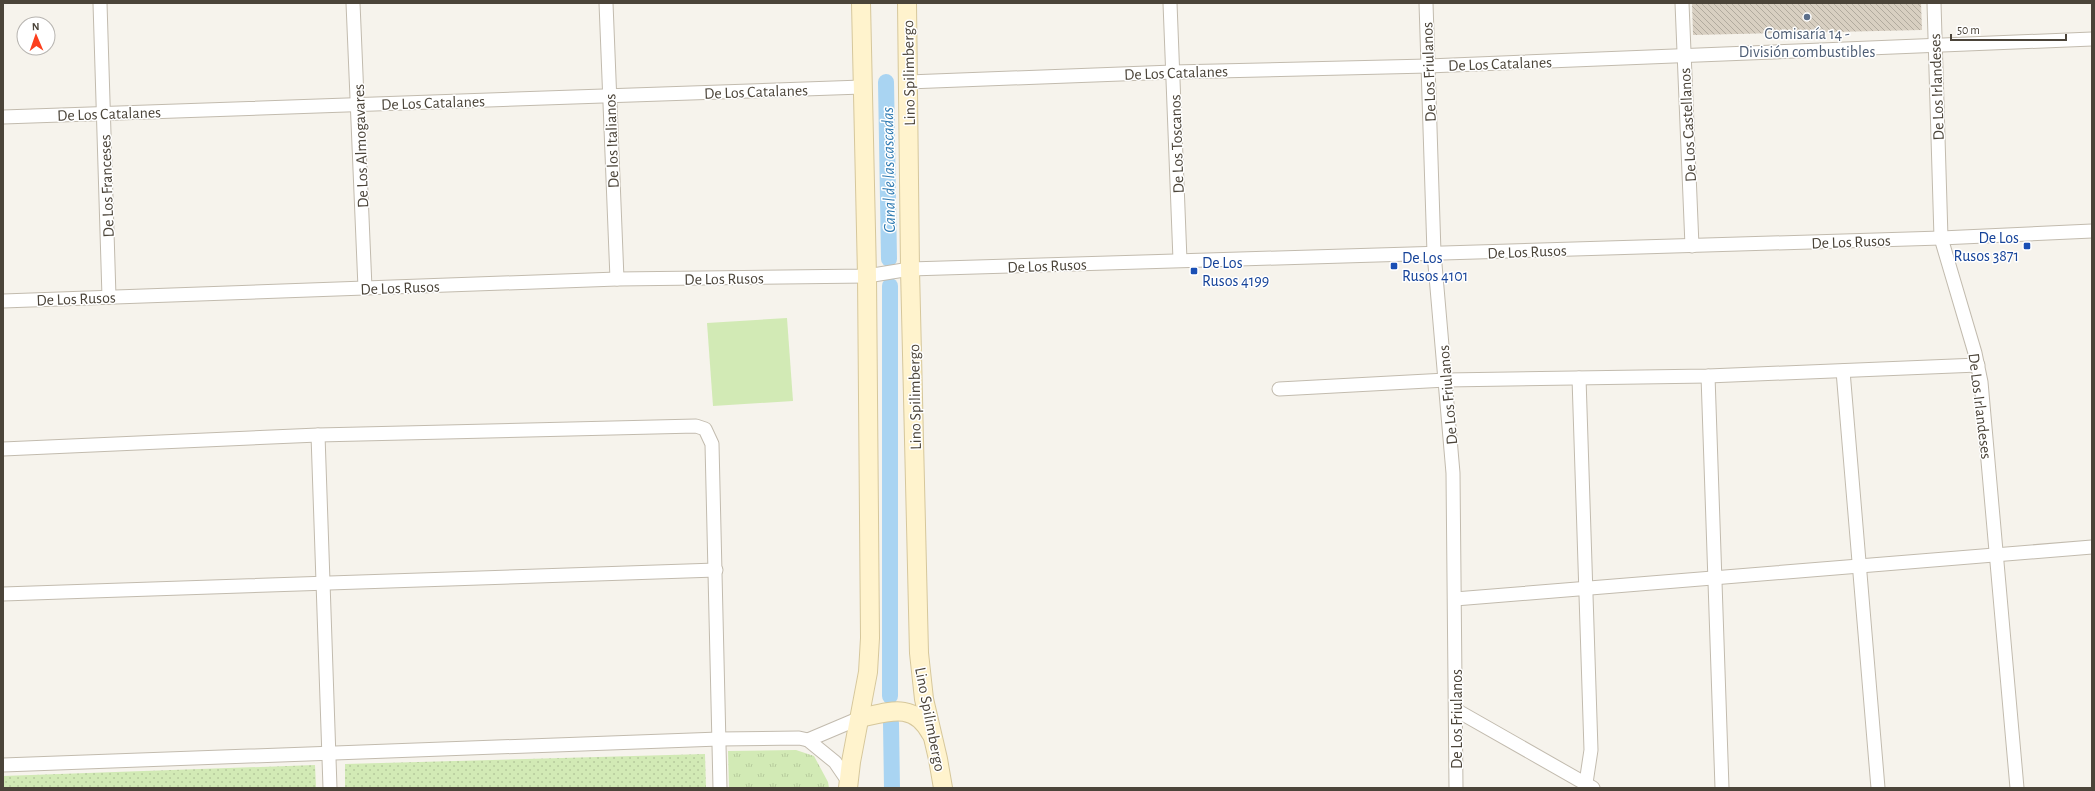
<svg xmlns="http://www.w3.org/2000/svg" width="2095" height="791" font-family="'Alegreya Sans',sans-serif">
<style>
.grass{fill:url(#grass-tufts)}
.park{fill:url(#park-dots)}
.pitch{fill:#d2eab5}
.lines{fill:none;stroke-linecap:round;stroke-linejoin:round}
.canal{stroke:#a9d4f2;stroke-width:16}
.building{fill:url(#building-back-hatch)}
.minor-casing{stroke:#c2bbae;stroke-width:15}
.secondary-casing{stroke:#d6c79b;stroke-width:20}
.minor{stroke:#fff;stroke-width:13}
.secondary{stroke:#fff3cd;stroke-width:18}
.service-dot{fill:#5c6f8a;stroke:#fff;stroke-width:1.5}
.transit-dot{fill:#1a4fb4;stroke:#fff;stroke-width:1.5}
.labels{text-anchor:middle;stroke-width:3;stroke-linejoin:round;paint-order:stroke}
.service-label{font-size:16px;fill:#4e5e75;stroke:#fff}
.street-label{font-size:16px;fill:#4b4439;stroke:#fff}
.transit-label{font-size:16px;fill:#164399;stroke:#fff;text-anchor:start}
.water-label{font-size:17px;font-style:italic;fill:#2e7ab2;stroke:#fff}
</style>
<defs>
<pattern id="grass-tufts" width="24" height="20" patternUnits="userSpaceOnUse"><rect width="24" height="20" fill="#d2eab5"/><path d="M3 7l-1-3M5 7V3M7 7l1-3M15 17l-1-3M17 17v-4M19 17l1-3" fill="none" stroke="#b6ca9c"/></pattern>
<pattern id="park-dots" width="8" height="8" patternUnits="userSpaceOnUse"><rect width="8" height="8" fill="#d2eab5"/><path d="M2 2h.1M6 6h.1" fill="none" stroke="#b6ca9c" stroke-width="1.8" stroke-linecap="round"/></pattern>
<pattern id="building-back-hatch" width="6" height="6" patternUnits="userSpaceOnUse"><rect width="6" height="6" fill="#d8cfc1"/><path d="M-1 5l2 2M0 0l6 6M5-1l2 2" fill="none" stroke="#b1aa9e"/></pattern>
</defs>
<rect width="100%" height="100%" fill="#f6f3ec"/>
<!-- grass -->
<path class="grass" d="M 796,750 L 814,756 L 828,782 L 829,788 L 729,788 L 728,751 Z"/>
<!-- park -->
<g class="park">
<path d="M 705,754 L 706,788 L 345,788 L 345,764 Z"/>
<path d="M 315,765 L 316,788 L 3,788 L 3,776 Z"/>
</g>
<!-- pitch -->
<path class="pitch" d="M 787,318 L 793,401 L 713,406 L 707,323 Z"/>
<g class="lines">
<!-- canal -->
<g class="canal">
<path d="M 886,82 L 889,259"/>
<path d="M 890,286 L 890,696"/>
<path d="M 891,723 L 892,788"/>
</g>
</g>
<!-- building -->
<path class="building" d="M 1692,3 L 1921,3 L 1922,30 L 1693,35 Z"/>
<g class="lines">
<defs>
<g id="minor">
<path d="M 100,3 L 109,297"/>
<path d="M 353,3 L 365,288"/>
<path d="M 606,3 L 617,279"/>
<path d="M 1170,3 L 1180,260"/>
<path d="M 1426,3 L 1434,253 L 1453,473 L 1456,788"/>
<path d="M 1682,3 L 1692,246"/>
<path d="M 1934,3 L 1941,238 L 1975,353 L 1981,382 L 2017,788"/>
<path d="M 908,82 L 1173,72 L 1428,66 L 2092,39"/>
<path d="M 3,117 L 862,87"/>
<path d="M 3,301 L 617,279 L 867,276 L 910,269 L 1941,238 L 2092,231"/>
<path d="M 1843,371 L 1878,788"/>
<path d="M 1708,376 L 1722,788"/>
<path d="M 1579,378 L 1591,750 L 1586,783"/>
<path d="M 1279,389 L 1446,380 L 1708,376 L 1978,365"/>
<path d="M 318,435 L 330,788"/>
<path d="M 3,449 L 318,435 L 696,426 L 705,429 L 712,444 L 720,788"/>
<path d="M 3,594 L 716,570"/>
<path d="M 1455,599 L 2092,547"/>
<path d="M 1456,710 L 1593,788"/>
<path d="M 3,765 L 719,739 L 799,738 L 808,740"/>
<path d="M 848,781 L 835,762 L 808,740 L 860,718"/>
</g>
<g id="secondary">
<path d="M 907,3 L 910,269 L 919,653 L 924,699 L 938,759 L 943,788"/>
<path d="M 860,718 C 888,712 914,701 931,734"/>
<path d="M 848,788 L 851,762 L 868,672 L 870,638 L 867,276 L 861,3"/>
</g>
</defs>
<!-- minor casing -->
<use href="#minor" class="minor-casing"/>
<!-- secondary casing -->
<use href="#secondary" class="secondary-casing"/>
<!-- minor -->
<use href="#minor" class="minor"/>
<!-- secondary -->
<use href="#secondary" class="secondary"/>
</g>
<!-- markers -->
<circle class="service-dot" cx="1807" cy="17" r="4"/>
<g class="transit-dot">
<rect x="2023" y="242" width="8" height="8" rx="2"/>
<rect x="1390" y="262" width="8" height="8" rx="2"/>
<rect x="1190" y="267" width="8" height="8" rx="2"/>
</g>
<g class="labels">
<!-- service labels -->
<g class="service-label">
<text x="1807" y="39">Comisaría 14 -<tspan x="1807" dy="18">División combustibles</tspan></text>
</g>
<!-- street labels -->
<g class="street-label">
<text transform="translate(1500 63) rotate(-2)" y="6">De Los Catalanes</text>
<text transform="translate(1176 72) rotate(-2)" y="6">De Los Catalanes</text>
<text transform="translate(1428 72) rotate(-92)" y="6">De Los Friulanos</text>
<text transform="translate(908 73) rotate(-91)" y="6">Lino Spilimbergo</text>
<text transform="translate(1936 87) rotate(-92)" y="6">De Los Irlandeses</text>
<text transform="translate(756 91) rotate(-2)" y="6">De Los Catalanes</text>
<text transform="translate(433 102) rotate(-2)" y="6">De Los Catalanes</text>
<text transform="translate(109 113) rotate(-2)" y="6">De Los Catalanes</text>
<text transform="translate(1687 125) rotate(-93)" y="6">De Los Castellanos</text>
<text transform="translate(611 141) rotate(-92)" y="6">De los Italianos</text>
<text transform="translate(1176 144) rotate(-92)" y="6">De Los Toscanos</text>
<text transform="translate(360 146) rotate(-92)" y="6">De Los Almogavares</text>
<text transform="translate(106 186) rotate(-92)" y="6">De Los Franceses</text>
<text transform="translate(1851 241) rotate(-2)" y="6">De Los Rusos</text>
<text transform="translate(1527 251) rotate(-2)" y="6">De Los Rusos</text>
<text transform="translate(1047 265) rotate(-2)" y="6">De Los Rusos</text>
<text transform="translate(724 278) rotate(-1)" y="6">De Los Rusos</text>
<text transform="translate(400 287) rotate(-2)" y="6">De Los Rusos</text>
<text transform="translate(76 298) rotate(-2)" y="6">De Los Rusos</text>
<text transform="translate(1447 395) rotate(-95)" y="6">De Los Friulanos</text>
<text transform="translate(914 397) rotate(-91)" y="6">Lino Spilimbergo</text>
<text transform="translate(1981 406) rotate(83)" y="6">De Los Irlandeses</text>
<text transform="translate(931 719) rotate(79)" y="6">Lino Spilimbergo</text>
<text transform="translate(1456 719) rotate(-90)" y="6">De Los Friulanos</text>
</g>
<!-- transit labels -->
<g class="transit-label">
<text x="2019" y="243" text-anchor="end">De Los<tspan x="2019" dy="18">Rusos 3871</tspan></text>
<text x="1402" y="263">De Los<tspan x="1402" dy="18">Rusos 4101</tspan></text>
<text x="1202" y="268">De Los<tspan x="1202" dy="18">Rusos 4199</tspan></text>
</g>
<!-- water labels -->
<g class="water-label">
<text transform="translate(888 170) rotate(-91)" y="6">Canal de las cascadas</text>
</g>
</g>
<!-- border -->
<rect width="2095" height="791" fill="none" stroke="#4b4439" stroke-width="8"/>
<!-- north arrow -->
<g transform="translate(36 36) rotate(358)"><circle r="19" fill="#ffffff" stroke="#b7b4b0"/>
<path d="M0-3L7 15L0 10L-7 15Z" fill="#fc3f1d"/>
<text y="-6" font-size="11" font-weight="bold" text-anchor="middle" fill="#4b4439">N</text>
</g>
<!-- scale -->
<path d="M1951 34v6h115v-6" fill="none" stroke="#4b4439" stroke-width="2"/>
<text x="1957" y="34" font-size="12" fill="#4b4439" stroke="#ffffff" stroke-width="3" paint-order="stroke">50 m</text>
</svg>
